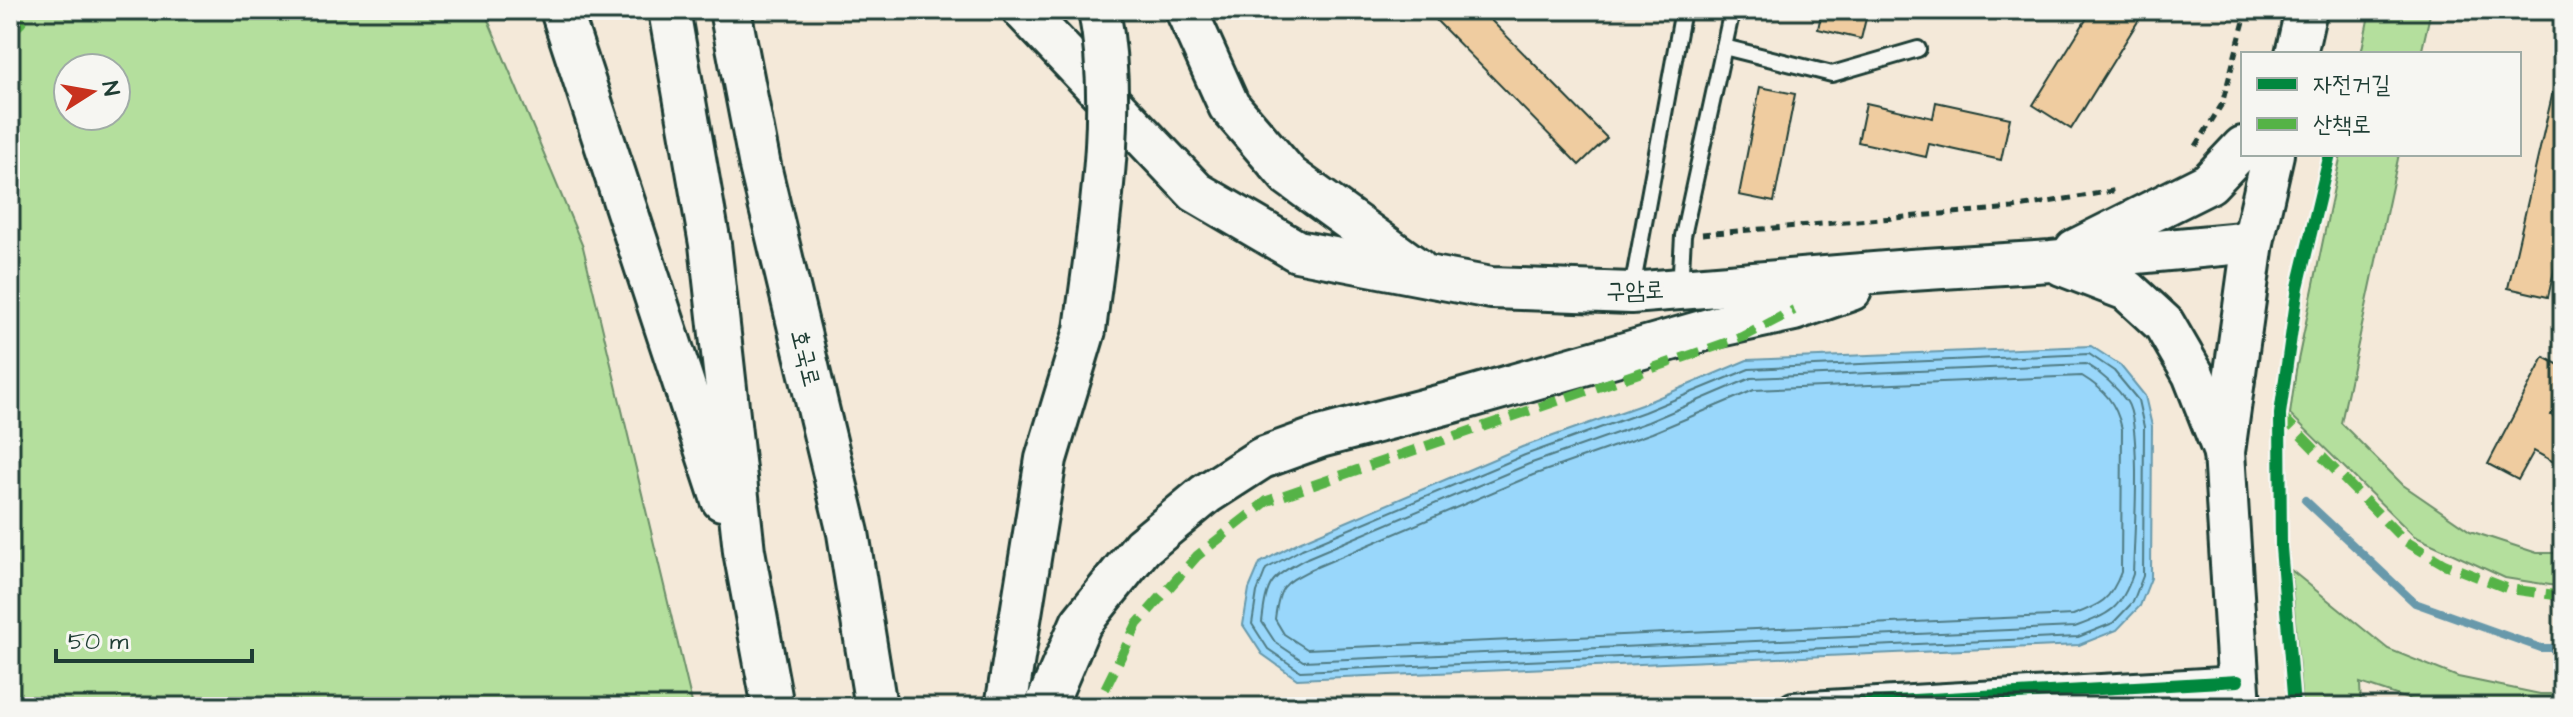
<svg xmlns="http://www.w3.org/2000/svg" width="2573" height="717" font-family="'Architects Daughter','Poor Story',sans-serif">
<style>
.green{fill:#b4df9d;stroke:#6a8e68;stroke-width:2;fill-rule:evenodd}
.water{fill:#99d7fb;stroke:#6899ab;stroke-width:2}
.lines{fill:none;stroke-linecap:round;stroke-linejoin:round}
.shore{stroke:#507b84;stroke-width:2}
.stream{stroke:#6899ab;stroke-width:8}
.building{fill:#efcca0;stroke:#1f3d34;stroke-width:2}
.lane-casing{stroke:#1f3d34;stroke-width:20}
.street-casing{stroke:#1f3d34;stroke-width:34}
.secondary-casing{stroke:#1f3d34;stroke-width:46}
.path{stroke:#1f3d34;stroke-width:5;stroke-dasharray:8 6;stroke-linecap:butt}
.lane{stroke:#f6f6f2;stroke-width:14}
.street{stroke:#f6f6f2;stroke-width:28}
.secondary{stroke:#f6f6f2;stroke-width:40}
.secondary-bridge-casing{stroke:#1f3d34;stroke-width:46;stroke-linecap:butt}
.secondary-bridge{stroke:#f6f6f2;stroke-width:40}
.quiet{stroke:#55b346;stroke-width:10;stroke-dasharray:20 10;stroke-linecap:butt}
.cycleway-casing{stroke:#f6f6f2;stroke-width:17}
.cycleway{stroke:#00873e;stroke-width:12}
.labels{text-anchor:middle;stroke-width:8;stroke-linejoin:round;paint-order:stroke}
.street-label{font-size:24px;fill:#1f3d34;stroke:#f6f6f2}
</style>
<rect width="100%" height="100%" fill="#f4e9d9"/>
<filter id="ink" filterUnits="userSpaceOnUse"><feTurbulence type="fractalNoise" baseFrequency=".0125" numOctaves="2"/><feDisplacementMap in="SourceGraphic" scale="16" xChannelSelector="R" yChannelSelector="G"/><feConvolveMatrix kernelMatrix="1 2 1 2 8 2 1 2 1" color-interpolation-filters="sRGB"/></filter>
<g filter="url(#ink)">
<!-- green -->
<g class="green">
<path d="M 10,10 L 484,10 L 583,247 L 693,707 L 10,707 ZM 68,68 L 116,68 L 116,116 L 68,116 Z"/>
<path d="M 2370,10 L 2431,10 L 2421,54 L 2361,54 Z"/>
<path d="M 2341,154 L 2399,154 L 2341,423 L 2403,485 L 2470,531 L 2537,553 L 2563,553 L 2563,587 L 2505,578 L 2414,536 L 2290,414 L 2296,370 Z"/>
<path d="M 2291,570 L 2388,649 L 2458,677 L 2540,694 L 2563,694 L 2563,707 L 2432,707 L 2360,683 L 2361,707 L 2302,707 Z"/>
</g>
<!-- water -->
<path class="water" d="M 2091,346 L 2120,365 L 2145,396 L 2152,426 L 2151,578 L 2140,606 L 2117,630 L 2079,645 L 1297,679 L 1262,654 L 1243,625 L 1249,589 L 1260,563 L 1299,542 L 1522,447 L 1641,405 L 1747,360 Z"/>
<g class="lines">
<!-- shore -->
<g class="shore">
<path d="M 2089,354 L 2114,371 L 2138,400 L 2144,427 L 2143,576 L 2133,602 L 2113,623 L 2078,637 L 1300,671 L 1268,649 L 1252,624 L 1257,592 L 1266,569 L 1302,549 L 1525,455 L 1644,412 L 1749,369 Z"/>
<path d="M 2086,364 C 2102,374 2116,386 2127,402 C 2142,425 2134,541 2133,574 C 2121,610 2109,614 2075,627 L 1303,661 L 1275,642 L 1262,622 C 1267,579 1271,578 1307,558 L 1529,464 L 1648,422 L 1751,378 Z"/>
<path d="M 2082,376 C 2105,390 2116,403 2122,429 L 2121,572 C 2111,600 2100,605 2073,615 L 1307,649 L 1284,634 L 1275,619 C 1279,585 1283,584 1312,569 L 1533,475 L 1652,433 L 1754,390 Z"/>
</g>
<!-- stream -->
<path class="stream" d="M 2305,500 L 2415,603 L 2541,648 L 2563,648"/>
</g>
<!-- building -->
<g class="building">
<path d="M 1426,10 L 1481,10 L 1607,138 L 1579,165 Z"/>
<path d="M 1822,10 L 1868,10 L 1861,39 L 1818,29 Z"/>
<path d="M 2092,10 L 2145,10 L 2071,129 L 2033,105 Z"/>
<path d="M 1760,87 L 1795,94 L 1774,202 L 1739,195 Z"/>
<path d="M 2554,87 L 2563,88 L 2563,233 L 2548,297 L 2508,288 Z"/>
<path d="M 1936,102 L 2010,118 L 2001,160 L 1929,144 L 1926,157 L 1858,142 L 1866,103 L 1933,118 Z"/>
<path d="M 2544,357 L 2563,367 L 2563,392 L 2551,415 L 2563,422 L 2563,467 L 2534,451 L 2518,480 L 2488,464 Z"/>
</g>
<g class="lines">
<defs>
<g id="lane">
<path d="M 1724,47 L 1832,74 L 1918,49"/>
<path d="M 1680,288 L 1683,236 L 1732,10"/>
<path d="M 1632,289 L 1683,10"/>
</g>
<path id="street" d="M 1793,707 L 2238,681"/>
<g id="secondary">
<path d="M 561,10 L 722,500"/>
<path d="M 669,10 L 710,244 L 744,551 L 773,707"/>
<path d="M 730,10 L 760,166 L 848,533 L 876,707"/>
<path d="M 1023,10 L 1196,192 L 1297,251 L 1427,276 L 1491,288 L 1631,293 L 1911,270 L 2051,261 L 2253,242 L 2273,154"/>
<path d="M 1186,10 L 1229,106 L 1289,176 L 1417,269"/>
<path d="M 2296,54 L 2306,10"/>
<path d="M 2075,250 L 2209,183 L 2243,147"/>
<path d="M 2062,265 L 2127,290 L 2164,324 L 2193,374 L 2223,450"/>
<path d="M 1006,707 L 1046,459 L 1085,330"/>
<path d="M 1045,707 L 1081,623 L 1142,547 L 1206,494 L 1262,458 L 1320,437 L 1453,402 L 1720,326 L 1794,310 L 1851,290"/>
<path d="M 2240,707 L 2224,452 L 2253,242"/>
</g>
</defs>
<!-- lane casing -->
<use href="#lane" class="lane-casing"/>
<!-- street casing -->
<use href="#street" class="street-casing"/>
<!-- secondary casing -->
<use href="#secondary" class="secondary-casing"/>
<!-- path -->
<g class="path">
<path d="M 2196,146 L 2222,104 L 2247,10"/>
<path d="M 1702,234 L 2013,208 L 2118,190"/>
</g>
<!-- lane -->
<use href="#lane" class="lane"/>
<!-- street -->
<use href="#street" class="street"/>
<!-- secondary -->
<use href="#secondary" class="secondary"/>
<defs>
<path id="secondary-bridge" d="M 1085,330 C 1098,227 1119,113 1099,10"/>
</defs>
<!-- secondary-bridge casing -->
<use href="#secondary-bridge" class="secondary-bridge-casing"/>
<!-- secondary-bridge -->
<use href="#secondary-bridge" class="secondary-bridge"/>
<!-- quiet -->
<g class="quiet">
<path d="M 10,33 L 21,23 L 23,10"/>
<path d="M 2280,414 L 2405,541 L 2444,564 L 2509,589 L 2563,596"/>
<path d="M 1105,689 L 1137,624 L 1197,556 L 1267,501 L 1743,337 L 1794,310"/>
</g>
<defs>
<g id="cycleway">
<path d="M 1793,707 L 2238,681"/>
<path d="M 2294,707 L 2281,547 L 2280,414 L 2298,287 L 2330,154"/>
</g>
</defs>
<!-- cycleway casing -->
<use href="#cycleway" class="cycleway-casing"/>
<!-- cycleway -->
<use href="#cycleway" class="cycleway"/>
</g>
</g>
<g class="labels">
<!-- street labels -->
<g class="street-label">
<text transform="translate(1635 290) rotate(-2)" y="8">구암로</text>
<text transform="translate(806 358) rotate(76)" y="8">호국로</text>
</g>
</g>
<!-- margin -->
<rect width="2573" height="717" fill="none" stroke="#f6f6f2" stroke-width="40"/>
<rect x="20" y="20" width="2533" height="677" fill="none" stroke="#1f3d34" stroke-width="3" filter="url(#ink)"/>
<!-- legend -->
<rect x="2241" y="52" width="280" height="104" fill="#f6f6f2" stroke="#a0aca6" stroke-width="2"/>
<rect x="2257" y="78" width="40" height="12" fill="#00873e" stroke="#a0aca6" stroke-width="2"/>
<text x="2313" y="92" font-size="24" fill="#1f3d34">자전거길</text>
<rect x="2257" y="118" width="40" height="12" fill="#55b346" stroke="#a0aca6" stroke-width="2"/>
<text x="2313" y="132" font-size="24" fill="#1f3d34">산책로</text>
<!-- north arrow -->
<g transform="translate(92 92) rotate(79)"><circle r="38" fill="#f6f6f2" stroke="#a0aca6" stroke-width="2"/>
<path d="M0-6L14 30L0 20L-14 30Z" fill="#c8321e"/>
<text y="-12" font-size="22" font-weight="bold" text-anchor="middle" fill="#1f3d34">N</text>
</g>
<!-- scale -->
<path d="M56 649v12h196v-12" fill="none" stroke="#1f3d34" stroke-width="4"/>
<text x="68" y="649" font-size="24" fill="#1f3d34" stroke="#f6f6f2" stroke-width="6" paint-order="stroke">50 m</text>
</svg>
